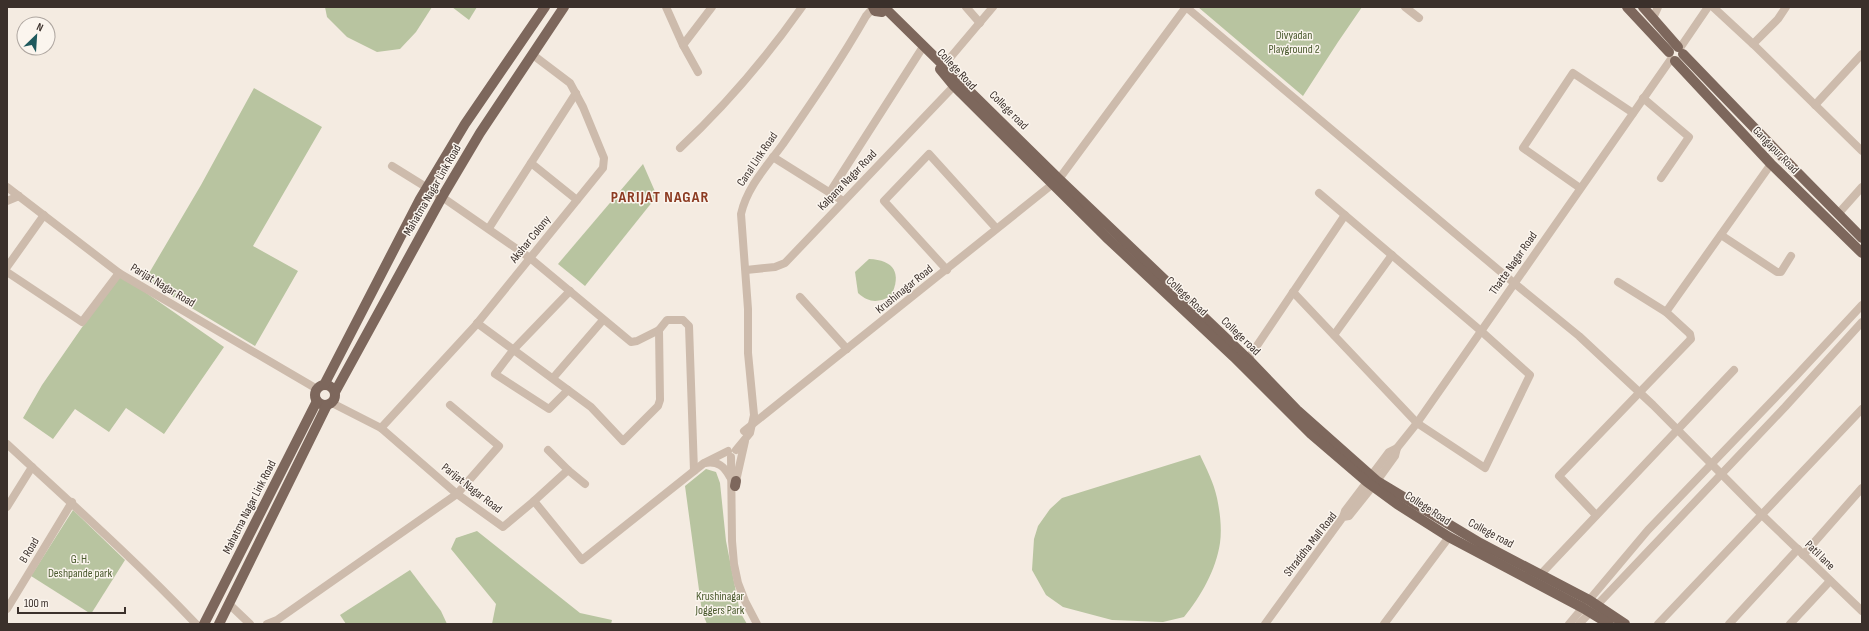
<svg xmlns="http://www.w3.org/2000/svg" width="1869" height="631" font-family="'Sofia Sans Condensed',sans-serif">
<style>
.green{fill:#b8c4a0}
.lines{fill:none;stroke-linecap:round;stroke-linejoin:round}
.minor{stroke:#cdbbac;stroke-width:8}
.major{stroke:#7d675c;stroke-width:10}
.labels{text-anchor:middle;stroke-width:3;stroke-linejoin:round;paint-order:stroke}
.park-label{font-size:12px;fill:#4a5a2e;stroke:#fbf5ee}
.street-label{font-size:12px;fill:#3b302b;stroke:#fbf5ee}
.district-label{font-size:16px;font-weight:bold;letter-spacing:1px;fill:#8c3b22;stroke:#fbf5ee}
</style>
<rect width="100%" height="100%" fill="#f4ebe1"/>
<!-- green -->
<g class="green">
<path d="M 325,7 L 432,7 L 416,32 L 400,49 L 377,52 L 347,37 L 327,17 Z"/>
<path d="M 452,7 L 477,7 L 469,20 Z"/>
<path d="M 1198,7 L 1362,7 L 1338,42 L 1303,96 Z"/>
<path d="M 254,88 L 322,127 L 253,246 L 298,271 L 255,346 L 145,280 L 201,185 Z"/>
<path d="M 643,164 L 657,196 L 585,286 L 558,264 Z"/>
<path d="M 869,259 C 894,260 902,273 891,296 C 878,303 869,303 858,293 L 855,272 Z"/>
<path d="M 119,274 L 224,347 L 164,434 L 126,408 L 109,432 L 75,409 L 53,439 L 23,418 L 42,385 Z"/>
<path d="M 1200,455 C 1206,468 1214,483 1217,498 C 1220,512 1222,529 1220,543 C 1216,570 1201,596 1184,617 L 1163,622 L 1112,620 L 1063,607 L 1046,595 L 1032,570 L 1034,539 L 1038,526 L 1050,509 L 1062,498 Z"/>
<path d="M 706,469 L 716,472 L 720,483 L 726,541 L 740,612 L 747,624 L 707,624 L 702,612 L 685,486 Z"/>
<path d="M 73,510 L 125,560 L 91,614 L 31,576 Z"/>
<path d="M 477,531 L 580,613 L 612,620 L 611,624 L 492,624 L 496,604 L 451,549 L 456,538 Z"/>
<path d="M 410,570 L 441,611 L 447,624 L 346,624 L 340,615 Z"/>
</g>
<g class="lines">
<!-- minor -->
<g class="minor">
<path d="M 666,7 L 683,45"/>
<path d="M 966,7 L 980,23"/>
<path d="M 1186,7 L 1514,283 L 1579,336 L 1653,405 L 1762,515 L 1862,611"/>
<path d="M 1405,7 L 1419,18"/>
<path d="M 1713,7 L 1753,44 L 1778,19 L 1786,7"/>
<path d="M 1653,18 L 1658,7"/>
<path d="M 1753,44 L 1862,151"/>
<path d="M 1680,48 L 1708,7"/>
<path d="M 944,65 L 993,7"/>
<path d="M 698,72 L 683,45 L 712,7"/>
<path d="M 1643,98 L 1689,137 L 1661,178"/>
<path d="M 1815,105 L 1862,54"/>
<path d="M 680,148 C 725,106 766,58 802,7"/>
<path d="M 773,157 L 843,201"/>
<path d="M 531,163 L 577,200"/>
<path d="M 392,166 L 442,197 L 530,258 L 631,342 L 637,341 L 659,330"/>
<path d="M 7,187 L 119,273 L 317,389"/>
<path d="M 1580,188 L 1523,148 L 1573,73 L 1633,113"/>
<path d="M 830,192 L 921,50"/>
<path d="M 7,201 L 19,196"/>
<path d="M 1838,214 L 1862,187"/>
<path d="M 489,228 L 576,93"/>
<path d="M 1721,235 L 1777,272 L 1781,272 L 1791,256"/>
<path d="M 7,267 L 44,215"/>
<path d="M 746,270 L 775,267 L 785,263 L 954,86"/>
<path d="M 947,270 L 884,201 L 929,154 L 996,228"/>
<path d="M 7,272 L 82,322 L 119,273"/>
<path d="M 1293,292 L 1417,423 L 1485,468 L 1530,375 L 1481,331 L 1319,193"/>
<path d="M 800,297 L 847,349"/>
<path d="M 1666,312 L 1771,164"/>
<path d="M 477,323 L 591,407 L 623,441 L 658,406 L 660,400 L 659,330 L 667,320 L 683,320 L 689,326 L 694,471"/>
<path d="M 1334,335 L 1392,255"/>
<path d="M 1248,359 L 1345,215"/>
<path d="M 553,378 L 603,320"/>
<path d="M 568,390 L 549,409 L 495,374 L 514,349 L 570,291"/>
<path d="M 332,403 L 381,428 L 457,494 L 503,527 L 534,501 L 582,560 L 704,463 L 728,451"/>
<path d="M 381,428 L 475,326 L 603,168 L 604,158 L 583,107 L 570,83 L 533,55"/>
<path d="M 744,431 L 1059,179 L 1186,7"/>
<path d="M 7,444 C 71,503 136,561 196,624"/>
<path d="M 736,450 L 750,433 L 754,415 L 748,353 L 748,309 L 741,214 C 747,187 767,166 783,144 C 812,102 841,60 866,16 L 873,8"/>
<path d="M 731,457 L 732,541 L 734,564 L 738,583 L 745,601 L 757,624"/>
<path d="M 705,463 C 718,461 724,466 730,477"/>
<path d="M 568,470 L 585,484"/>
<path d="M 1371,476 L 1389,452 L 1397,448"/>
<path d="M 736,481 L 745,441"/>
<path d="M 1377,481 L 1395,456 L 1397,448 L 1417,423 L 1671,59"/>
<path d="M 534,501 L 568,470 L 548,450"/>
<path d="M 7,507 L 32,467"/>
<path d="M 1596,515 L 1559,476 L 1691,339 L 1690,334 L 1666,312 L 1618,282"/>
<path d="M 1343,517 L 1345,511 L 1367,482"/>
<path d="M 1803,555 L 1862,488"/>
<path d="M 1541,574 L 1734,370"/>
<path d="M 229,604 L 250,624"/>
<path d="M 7,609 L 72,502"/>
<path d="M 267,624 L 277,620 L 457,494 L 499,446 L 450,405"/>
<path d="M 1265,624 L 1343,517 L 1349,516 L 1373,486"/>
<path d="M 1384,624 L 1449,537"/>
<path d="M 1569,624 L 1648,530 L 1796,376 L 1862,305"/>
<path d="M 1579,624 L 1785,407 L 1862,322"/>
<path d="M 1658,624 L 1862,409"/>
<path d="M 1729,624 L 1798,549"/>
<path d="M 1790,624 L 1830,581"/>
</g>
<!-- major -->
<g class="major">
<path d="M 873,7 L 875,11 L 882,12 L 884,7"/>
<path d="M 884,7 L 1059,179 L 1248,359 L 1297,410 L 1377,481 L 1480,543 L 1589,600 L 1625,624"/>
<path d="M 1627,7 L 1669,52"/>
<path d="M 1643,7 L 1678,47"/>
<path d="M 1683,54 L 1796,171 L 1862,238"/>
<path d="M 1675,61 L 1771,164 L 1862,253"/>
<path d="M 940,69 L 954,86 L 1106,237 L 1234,357 L 1311,434 L 1367,482 L 1397,504 L 1449,537 L 1583,608 L 1609,624"/>
<circle cx="325" cy="395" r="10"/>
<path d="M 324,385 L 420,199 L 465,124 L 545,7"/>
<path d="M 335,392 L 442,197 L 480,133 L 564,7"/>
<path d="M 735,486 L 736,481"/>
<path d="M 204,624 L 317,401"/>
<path d="M 219,624 L 327,405"/>
</g>
</g>
<g class="labels">
<!-- park labels -->
<g class="park-label">
<text x="1294" y="39">Divyadan<tspan x="1294" dy="14">Playground 2</tspan></text>
<text x="80" y="563">G. H.<tspan x="80" dy="14">Deshpande park</tspan></text>
<text x="720" y="600">Krushinagar<tspan x="720" dy="14">Joggers Park</tspan></text>
</g>
<!-- street labels -->
<g class="street-label">
<text transform="translate(957 69) rotate(47)" y="4">College Road</text>
<text transform="translate(1009 110) rotate(45)" y="4">College road</text>
<text transform="translate(1776 150) rotate(46)" y="4">Gangapur Road</text>
<text transform="translate(757 159) rotate(-56)" y="4">Canal Link Road</text>
<text transform="translate(847 180) rotate(-46)" y="4">Kalpana Nagar Road</text>
<text transform="translate(432 190) rotate(-60)" y="4">Mahatma Nagar Link Road</text>
<text transform="translate(530 239) rotate(-51)" y="4">Akshar Colony</text>
<text transform="translate(1513 263) rotate(-55)" y="4">Thatte Nagar Road</text>
<text transform="translate(163 285) rotate(31)" y="4">Parijat Nagar Road</text>
<text transform="translate(904 289) rotate(-39)" y="4">Krushinagar Road</text>
<text transform="translate(1187 296) rotate(43)" y="4">College Road</text>
<text transform="translate(1241 336) rotate(44)" y="4">College road</text>
<text transform="translate(472 488) rotate(38)" y="4">Parijat Nagar Road</text>
<text transform="translate(249 507) rotate(-63)" y="4">Mahatma Nagar Link Road</text>
<text transform="translate(1428 508) rotate(33)" y="4">College Road</text>
<text transform="translate(1491 533) rotate(28)" y="4">College road</text>
<text transform="translate(1310 544) rotate(-52)" y="4">Shraddha Mall Road</text>
<text transform="translate(29 550) rotate(-59)" y="4">B Road</text>
<text transform="translate(1820 555) rotate(44)" y="4">Patil lane</text>
</g>
<!-- district labels -->
<g class="district-label">
<text x="660" y="202">PARIJAT NAGAR</text>
</g>
</g>
<!-- border -->
<rect width="1869" height="631" fill="none" stroke="#3b302b" stroke-width="16"/>
<!-- north arrow -->
<g transform="translate(36 36) rotate(25)"><circle r="19" fill="#fbf5ee" stroke="#aea6a0"/>
<path d="M0-3L7 15L0 10L-7 15Z" fill="#1f5a5e"/>
<text y="-6" font-size="11" font-weight="bold" text-anchor="middle" fill="#3b302b">N</text>
</g>
<!-- scale -->
<path d="M18 607v6h107v-6" fill="none" stroke="#3b302b" stroke-width="2"/>
<text x="24" y="607" font-size="12" fill="#3b302b" stroke="#fbf5ee" stroke-width="3" paint-order="stroke">100 m</text>
</svg>
